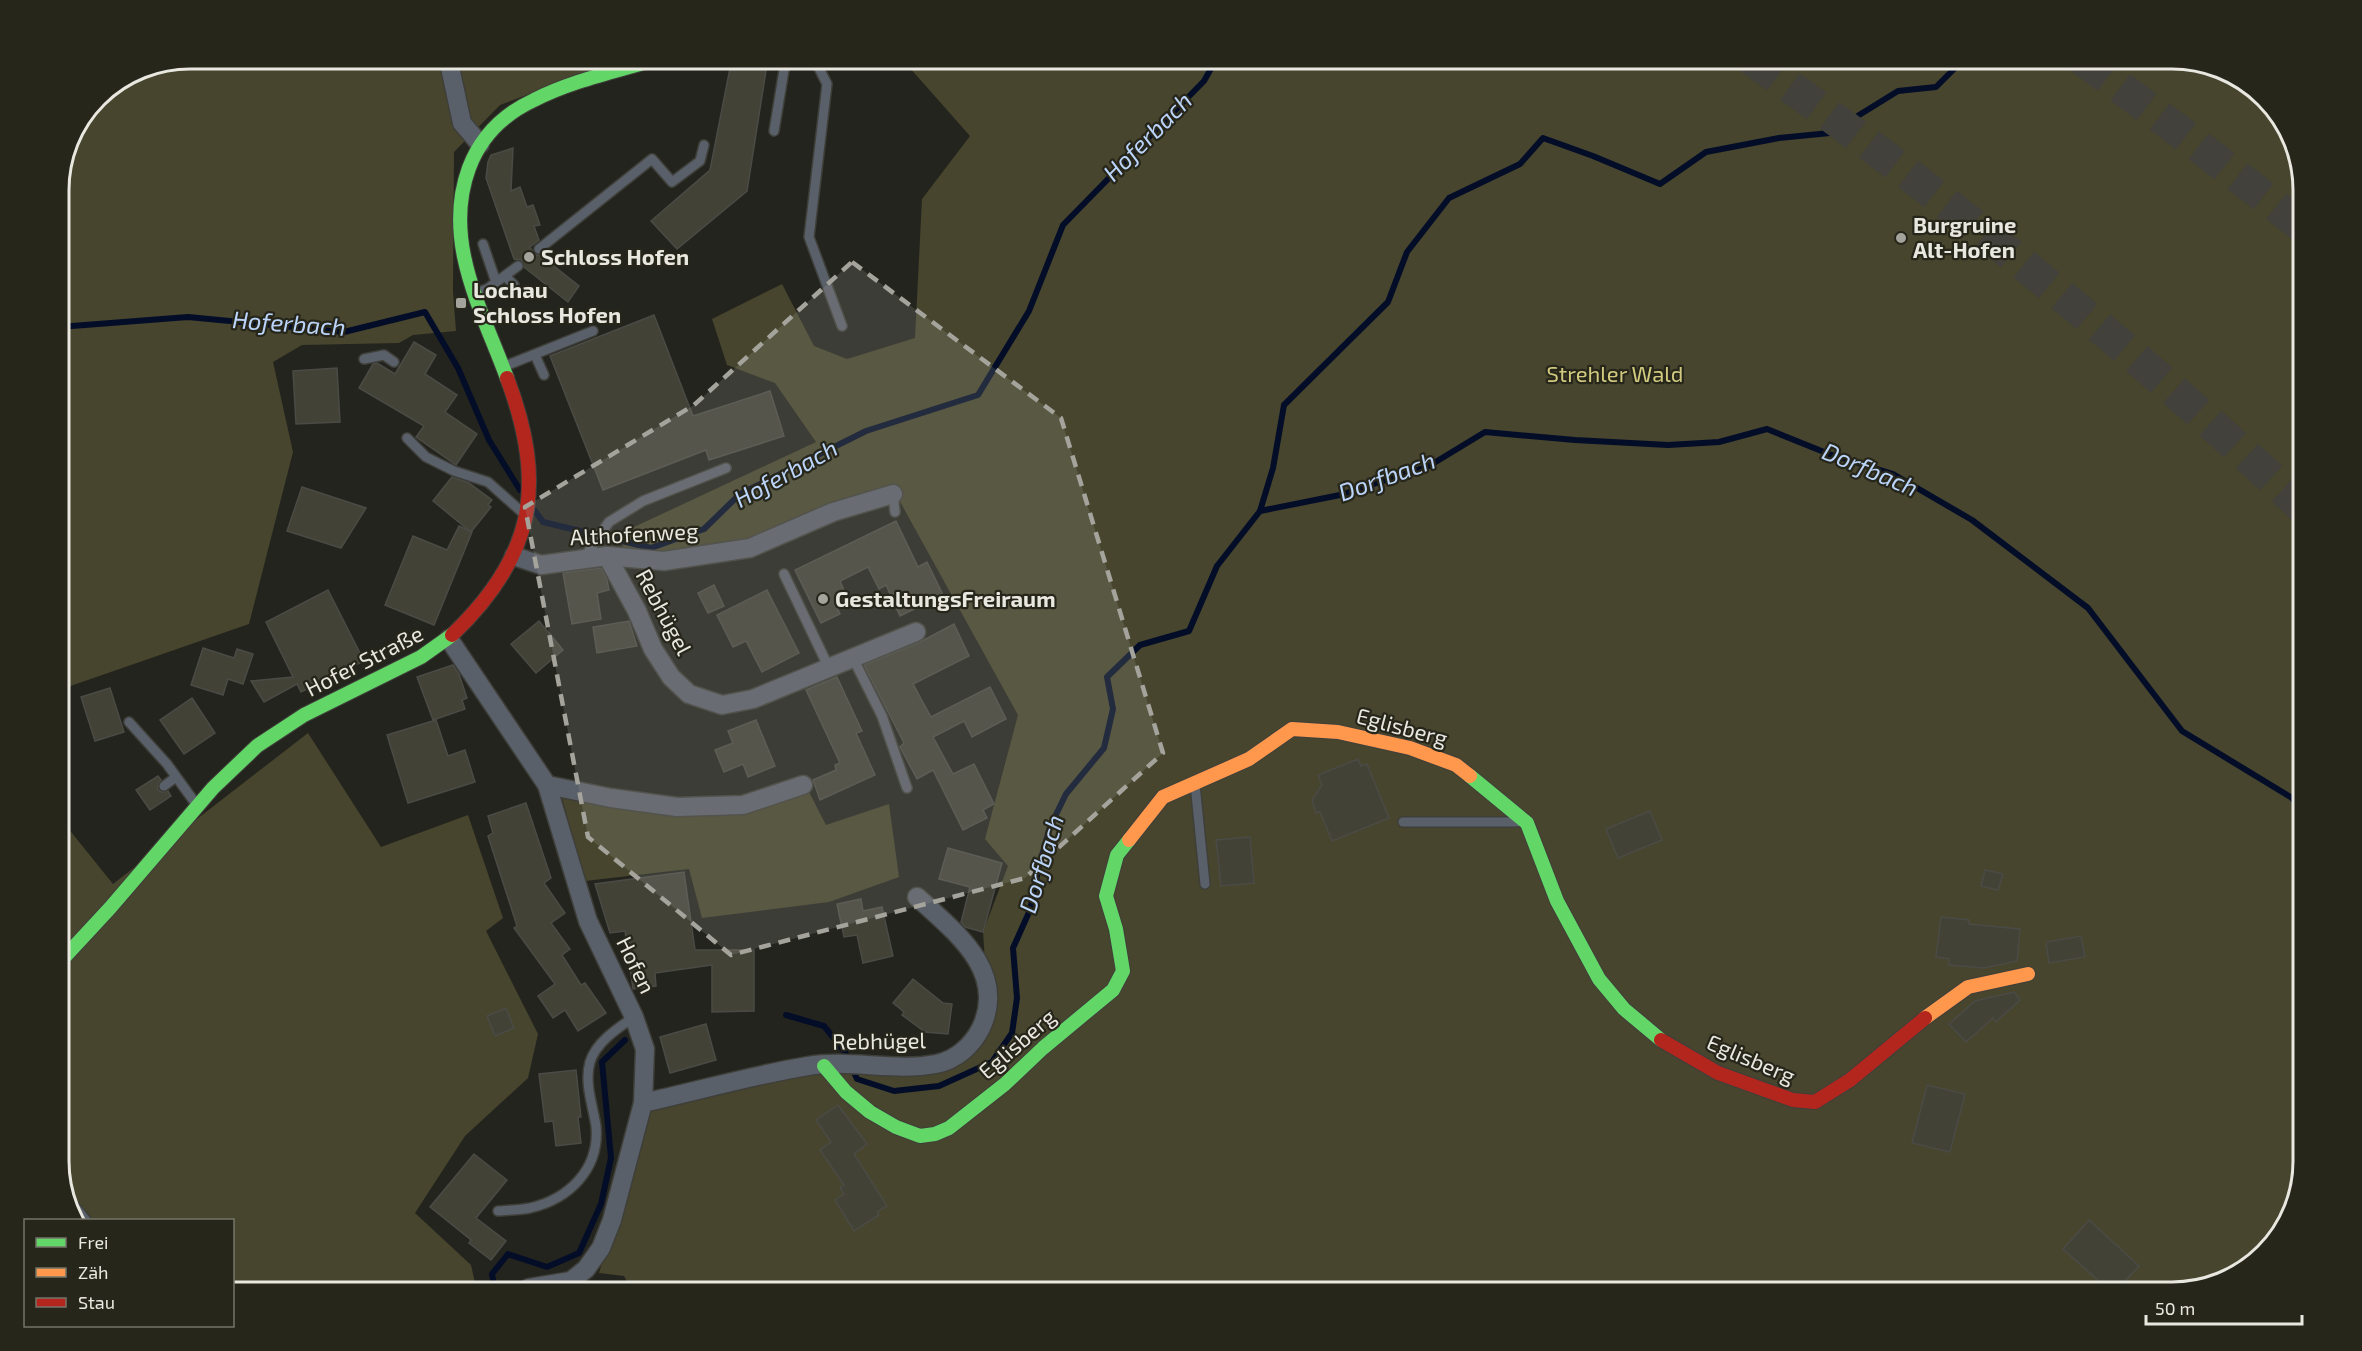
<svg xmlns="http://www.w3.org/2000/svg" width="2362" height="1351" font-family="'Exo 2',sans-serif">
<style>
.green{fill:#47452d}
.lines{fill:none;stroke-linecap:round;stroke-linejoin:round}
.stream{stroke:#030d28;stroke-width:6}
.building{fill:#434237;stroke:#4b4b46;stroke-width:1.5}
.highway-tunnel{stroke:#42413b;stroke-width:33;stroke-dasharray:33 16;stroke-linecap:butt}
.lane-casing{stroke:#3f3f3a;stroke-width:12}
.street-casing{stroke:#3f3f3a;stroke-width:21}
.fast-casing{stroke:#3f3f3a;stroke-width:16}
.slow-casing{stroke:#3f3f3a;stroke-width:16}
.jam-casing{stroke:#3f3f3a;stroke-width:16}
.lane{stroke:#5a6069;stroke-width:9}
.street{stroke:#5a6069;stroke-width:18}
.fast{stroke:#63d668;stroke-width:14}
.slow{stroke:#ff974d;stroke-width:14}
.jam{stroke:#b3261e;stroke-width:14}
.marked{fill:#a4a39c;fill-opacity:0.2;stroke:#a4a39c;stroke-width:4.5;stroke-dasharray:12 8;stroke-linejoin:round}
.poi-dot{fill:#a4a39c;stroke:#27261b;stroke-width:2}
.labels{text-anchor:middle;stroke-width:4.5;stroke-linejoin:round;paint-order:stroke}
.poi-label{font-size:22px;font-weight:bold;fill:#e9e8e0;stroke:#27261b;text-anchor:start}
.park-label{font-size:22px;fill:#d2ca7f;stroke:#27261b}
.street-label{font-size:22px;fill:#e9e8e0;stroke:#27261b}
.water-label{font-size:24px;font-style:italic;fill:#bbd4f9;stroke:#27261b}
.rim{fill:none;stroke:#e9e8e0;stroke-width:3}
</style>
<rect width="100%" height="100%" fill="#24241e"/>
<!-- green -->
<g class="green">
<path d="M 2172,58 L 2237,76 L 2281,117 L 2303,182 L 2303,1161 L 2286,1226 L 2238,1275 L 2172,1292 L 633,1292 L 624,1276 L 599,1273 L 647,1112 L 824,1066 L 905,1067 L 974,1042 L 986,976 L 983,932 L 1008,866 L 985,839 L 1018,715 L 893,489 L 749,545 L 664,556 L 625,553 L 619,534 L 816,442 L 775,383 L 727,365 L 712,319 L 782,284 L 814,346 L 847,359 L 915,338 L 922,199 L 970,136 L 902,59 Z"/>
<path d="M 190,59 L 622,59 L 500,105 L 454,152 L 453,292 L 456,331 L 413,335 L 399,343 L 302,345 L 273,362 L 293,452 L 249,624 L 59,690 L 59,182 L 69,140 L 97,97 L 140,68 Z"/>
<path d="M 308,733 L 381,847 L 468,815 L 503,918 L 486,931 L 538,1034 L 528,1078 L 465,1136 L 415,1213 L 471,1265 L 477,1292 L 233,1292 L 232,1220 L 74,1220 L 59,1169 L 59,817 L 113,884 Z"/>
<path d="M 809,792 L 826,825 L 889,804 L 899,877 L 829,902 L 702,918 L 689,869 L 585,881 L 562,798 L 733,815 Z"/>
</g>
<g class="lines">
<!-- stream -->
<g class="stream">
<path d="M 59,327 L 188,317 L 344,332 L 425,312 L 458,368 L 489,440 L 520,490"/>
<path d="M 535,511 L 543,522 L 651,548 L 704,529 L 740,494 L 866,431 L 978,395 L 1029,311 L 1063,225 L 1204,81 L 1217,58"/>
<path d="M 1260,511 L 1273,468 L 1284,405 L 1388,302 L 1407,252 L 1449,198 L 1520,164 L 1543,138 L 1593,156 L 1660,184 L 1706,152 L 1779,138 L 1830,133 L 1898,91 L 1936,87 L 1965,58"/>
<path d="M 786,1015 L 824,1026 L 845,1052 L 857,1079 L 894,1091 L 939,1086 L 992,1062 L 1012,1033 L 1017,998 L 1013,948 L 1030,910 L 1039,866 L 1050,827 L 1066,794 L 1104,748 L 1113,709 L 1107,677 L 1140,645 L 1189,631 L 1217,566 L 1260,511 L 1340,495 L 1429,466 L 1485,432 L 1575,440 L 1668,445 L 1719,442 L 1767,429 L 1829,454 L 1893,474 L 1972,520 L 2088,608 L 2182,731 L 2292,798 L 2303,813"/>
<path d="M 495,1292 L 492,1274 L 508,1254 L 547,1267 L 579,1253 L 601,1204 L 611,1158 L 602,1062 L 625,1040"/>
</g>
</g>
<!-- building -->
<g class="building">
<path d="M 732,58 L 768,58 L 747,191 L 677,249 L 651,221 L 710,170 Z"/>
<path d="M 513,148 L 511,191 L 520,187 L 527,207 L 533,205 L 540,225 L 534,226 L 539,240 L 530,247 L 534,254 L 541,256 L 579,286 L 568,302 L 524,267 L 521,260 L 514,259 L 486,178 L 488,162 L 491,155 Z"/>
<path d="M 654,315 L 693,416 L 770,391 L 784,436 L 709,460 L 706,450 L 603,490 L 550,356 Z"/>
<path d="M 414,342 L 436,355 L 425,374 L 457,395 L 445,412 L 477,434 L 456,465 L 416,437 L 424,426 L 359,388 L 373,364 L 377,363 L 395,374 Z"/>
<path d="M 337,368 L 340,422 L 296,424 L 293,371 Z"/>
<path d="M 452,477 L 469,483 L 492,500 L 488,505 L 491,507 L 471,532 L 433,501 Z"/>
<path d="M 302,487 L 366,508 L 341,548 L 287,531 Z"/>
<path d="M 896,521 L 918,567 L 927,562 L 943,595 L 900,616 L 886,585 L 879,589 L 868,567 L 840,581 L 846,595 L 834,601 L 840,614 L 821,623 L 795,570 Z"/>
<path d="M 459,526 L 472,532 L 434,625 L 385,605 L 413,536 L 447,550 Z"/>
<path d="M 601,568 L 607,580 L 609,590 L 597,593 L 601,619 L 572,624 L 563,573 Z"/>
<path d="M 714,585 L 724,606 L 708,613 L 698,593 Z"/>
<path d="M 328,590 L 364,661 L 301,692 L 297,684 L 264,702 L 251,681 L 293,677 L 266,622 Z"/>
<path d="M 767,590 L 799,653 L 762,672 L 746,641 L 733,647 L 717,615 Z"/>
<path d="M 539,621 L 563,650 L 536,673 L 511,644 Z"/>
<path d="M 629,621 L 637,646 L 597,653 L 593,627 Z"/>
<path d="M 954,624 L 969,656 L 913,684 L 931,717 L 990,687 L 1006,719 L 972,737 L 964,721 L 933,737 L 953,774 L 974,764 L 994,804 L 983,810 L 987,818 L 963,830 L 933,770 L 917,779 L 900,747 L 904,743 L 864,665 L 920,642 Z"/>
<path d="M 203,648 L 234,658 L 237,649 L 253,654 L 243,684 L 228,679 L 223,695 L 191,685 Z"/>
<path d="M 453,665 L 459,674 L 467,698 L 462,700 L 465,709 L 433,720 L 417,677 Z"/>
<path d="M 837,677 L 862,731 L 856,733 L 875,775 L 820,800 L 813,780 L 836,770 L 835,765 L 840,763 L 806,690 Z"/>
<path d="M 110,688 L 124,732 L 95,741 L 81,697 Z"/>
<path d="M 192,698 L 215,733 L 184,754 L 160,720 Z"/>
<path d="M 436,720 L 448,756 L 465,750 L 475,782 L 408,803 L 387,735 Z"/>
<path d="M 756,720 L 775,766 L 748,777 L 743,764 L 724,772 L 715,750 L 733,743 L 728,731 Z"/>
<path d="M 1358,759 L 1361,766 L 1367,764 L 1389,818 L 1332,841 L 1320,812 L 1316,813 L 1312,800 L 1322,785 L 1318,775 Z"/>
<path d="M 158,776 L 161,780 L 158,784 L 158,790 L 162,792 L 168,791 L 171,796 L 150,810 L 136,790 Z"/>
<path d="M 526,803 L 551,878 L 544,883 L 565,913 L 551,923 L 570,949 L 562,955 L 581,985 L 585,983 L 606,1013 L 578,1031 L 565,1010 L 553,1018 L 538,996 L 555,984 L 514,928 L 517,926 L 488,836 L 493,833 L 488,816 Z"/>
<path d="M 1650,811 L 1662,840 L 1618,858 L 1606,829 Z"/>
<path d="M 1250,837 L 1254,883 L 1221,886 L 1216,840 Z"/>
<path d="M 948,848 L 1002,863 L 983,932 L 965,927 L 961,922 L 970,887 L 939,879 Z"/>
<path d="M 1985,870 L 2003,874 L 1998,890 L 1981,886 Z"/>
<path d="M 684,872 L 695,950 L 754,950 L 754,1011 L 712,1012 L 712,965 L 655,973 L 656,986 L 633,989 L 625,931 L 610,933 L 595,884 Z"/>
<path d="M 861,899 L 863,911 L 882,907 L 893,956 L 863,963 L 857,935 L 844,937 L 837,904 Z"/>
<path d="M 1941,917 L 1969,920 L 1969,924 L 2020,929 L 2017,961 L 1984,968 L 1949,965 L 1949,959 L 1936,957 Z"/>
<path d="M 2081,936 L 2085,957 L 2049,963 L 2046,942 Z"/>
<path d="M 913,979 L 943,1003 L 952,1004 L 948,1034 L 925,1032 L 902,1015 L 904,1012 L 893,1003 Z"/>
<path d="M 2014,992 L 2020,1000 L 1996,1022 L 1993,1018 L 1966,1042 L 1949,1024 L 1975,1001 Z"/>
<path d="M 506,1008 L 514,1028 L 495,1036 L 487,1016 Z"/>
<path d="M 706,1024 L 716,1060 L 670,1073 L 660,1037 Z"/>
<path d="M 576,1070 L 581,1117 L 578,1117 L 581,1143 L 556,1146 L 553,1121 L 545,1122 L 539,1074 Z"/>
<path d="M 1927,1085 L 1965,1094 L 1950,1152 L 1912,1143 Z"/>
<path d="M 838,1105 L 867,1144 L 854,1154 L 887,1206 L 877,1212 L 879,1215 L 854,1231 L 835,1200 L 844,1194 L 840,1188 L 844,1185 L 820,1150 L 831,1142 L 816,1120 Z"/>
<path d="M 474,1154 L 507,1180 L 476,1218 L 506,1241 L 491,1260 L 469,1243 L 471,1240 L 430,1207 Z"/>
<path d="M 2089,1220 L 2139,1266 L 2115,1292 L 2111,1292 L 2063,1249 Z"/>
</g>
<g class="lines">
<!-- highway-tunnel -->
<g class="highway-tunnel">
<path d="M 1750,58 C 1945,196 2129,344 2303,508"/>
<path d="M 2081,58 L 2179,131 L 2303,227"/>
</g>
<defs>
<g id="lane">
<path d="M 814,58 L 827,84 L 809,237 L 842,326"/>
<path d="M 774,131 L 786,58"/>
<path d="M 483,244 L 496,282"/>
<path d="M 539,249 L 652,159 L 672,182 L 700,161 L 704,145"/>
<path d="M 505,276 L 514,285"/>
<path d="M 475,293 L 487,289 L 518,266"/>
<path d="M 535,355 L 544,375"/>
<path d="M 364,359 L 384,355 L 394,362"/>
<path d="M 505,366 L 593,331"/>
<path d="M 407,438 L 426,457 L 454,471 L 488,482 L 523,513"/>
<path d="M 893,494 L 895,512"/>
<path d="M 584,558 L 609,522 L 643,501 L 726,468"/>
<path d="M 784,574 L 829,668"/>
<path d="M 853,658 L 882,716 L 907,788"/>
<path d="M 129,722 L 167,764 L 196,804"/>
<path d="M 1195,784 L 1205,884"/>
<path d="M 164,786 L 176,777"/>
<path d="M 1403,822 L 1517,822"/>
<path d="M 67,1197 L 86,1220"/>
<path d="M 498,1211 C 508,1210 520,1210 530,1208 C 569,1199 600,1169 596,1126 C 593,1106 584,1083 590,1062 C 596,1042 618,1028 634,1017"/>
</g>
<g id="street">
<path d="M 448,58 L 462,123 L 480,144"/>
<path d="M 514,556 L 541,565 L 607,556 L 664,561 L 750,548 L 833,512 L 893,494"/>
<path d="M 607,556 L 637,611 L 653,649 L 671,677 L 689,694 L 722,705 L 753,699 L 916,632"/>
<path d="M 449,639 L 547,785 L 588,921 L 634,1017 L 645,1049 L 643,1103 L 612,1220 L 601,1248 L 586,1269 L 571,1281 L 529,1288 L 525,1292"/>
<path d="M 547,785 L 611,798 L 677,807 L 743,805 L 803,785"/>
<path d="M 643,1103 C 698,1091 753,1075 808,1066 C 850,1059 894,1072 936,1064 C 956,1060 972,1046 981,1028 C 1008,971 954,931 917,897"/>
</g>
<g id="fast">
<path d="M 507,378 C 482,310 442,241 469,168 C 481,136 504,114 534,100 C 573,80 618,71 660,58"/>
<path d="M 1470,776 L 1527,823 L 1557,901 L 1599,979 L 1624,1009 L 1661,1040"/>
<path d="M 59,963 L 110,908 L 213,788 L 257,746 L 304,715 L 421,657 L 452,635"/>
<path d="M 824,1066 L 846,1092 L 870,1112 L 896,1127 L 920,1136 L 935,1134 L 949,1128 L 1005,1084 L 1043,1048 L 1113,990 L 1123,971 L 1116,929 L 1106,896 L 1117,855 L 1129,840"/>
</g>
<g id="slow">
<path d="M 1129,840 L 1163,797 L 1249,759 L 1292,729 L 1338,732 L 1410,748 L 1456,765 L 1470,776"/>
<path d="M 1925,1018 L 1968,987 L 2028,974"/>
</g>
<g id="jam">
<path d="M 452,635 C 535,556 547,484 507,378"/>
<path d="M 1661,1040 L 1718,1073 L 1793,1100 L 1815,1102 L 1850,1080 L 1925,1018"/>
</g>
</defs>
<!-- lane casing -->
<use href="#lane" class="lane-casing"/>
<!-- street casing -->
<use href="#street" class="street-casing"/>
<!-- fast casing -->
<use href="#fast" class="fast-casing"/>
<!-- slow casing -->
<use href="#slow" class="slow-casing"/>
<!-- jam casing -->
<use href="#jam" class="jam-casing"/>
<!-- lane -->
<use href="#lane" class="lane"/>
<!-- street -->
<use href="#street" class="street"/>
<!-- fast -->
<use href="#fast" class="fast"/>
<!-- slow -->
<use href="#slow" class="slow"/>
<!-- jam -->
<use href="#jam" class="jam"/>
</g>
<!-- marked area -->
<path class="marked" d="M 852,262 L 1061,418 L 1163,753 L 1025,878 L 731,955 L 588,837 L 525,507 L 694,405 Z"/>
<!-- markers -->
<g class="poi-dot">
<circle cx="1901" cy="238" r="6"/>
<circle cx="529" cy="257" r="6"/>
<rect x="455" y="297" width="12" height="12" rx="3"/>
<circle cx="823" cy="599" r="6"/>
</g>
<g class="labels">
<!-- poi labels -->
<g class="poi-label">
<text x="1913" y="233">Burgruine<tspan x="1913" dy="25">Alt-Hofen</tspan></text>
<text x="541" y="265">Schloss Hofen</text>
<text x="473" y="298">Lochau<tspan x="473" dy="25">Schloss Hofen</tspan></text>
<text x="835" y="607">GestaltungsFreiraum</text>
</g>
<!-- park labels -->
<g class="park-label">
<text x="1615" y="382">Strehler Wald</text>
</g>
<!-- street labels -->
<g class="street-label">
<text transform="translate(634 534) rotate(-3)" y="8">Althofenweg</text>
<text transform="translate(664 612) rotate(62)" y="8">Rebhügel</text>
<text transform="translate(364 661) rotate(-27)" y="8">Hofer Straße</text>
<text transform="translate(1402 727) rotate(15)" y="8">Eglisberg</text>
<text transform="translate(636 965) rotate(64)" y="8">Hofen</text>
<text transform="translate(879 1041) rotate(-1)" y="8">Rebhügel</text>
<text transform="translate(1017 1044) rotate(-41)" y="8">Eglisberg</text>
<text transform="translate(1751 1059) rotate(23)" y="8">Eglisberg</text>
</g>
<!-- water labels -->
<g class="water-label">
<text transform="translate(1148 137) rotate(-45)" y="8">Hoferbach</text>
<text transform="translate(289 324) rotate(4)" y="8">Hoferbach</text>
<text transform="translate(1870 470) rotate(23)" y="8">Dorfbach</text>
<text transform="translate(786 474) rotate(-29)" y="8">Hoferbach</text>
<text transform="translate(1387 477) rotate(-20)" y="8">Dorfbach</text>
<text transform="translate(1042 864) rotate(-73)" y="8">Dorfbach</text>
</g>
</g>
<!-- crop -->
<path d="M0 0H2362V1351H0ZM190 69H2172A121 121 0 0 1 2293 190V1161A121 121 0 0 1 2172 1282H190A121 121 0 0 1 69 1161V190A121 121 0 0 1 190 69Z" fill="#27261b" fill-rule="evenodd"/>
<path class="rim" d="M190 69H2172A121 121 0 0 1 2293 190V1161A121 121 0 0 1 2172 1282H190A121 121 0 0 1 69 1161V190A121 121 0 0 1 190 69Z"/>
<!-- legend -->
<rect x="24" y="1219" width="210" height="108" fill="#27261b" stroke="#75746a" stroke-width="1.5"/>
<rect x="36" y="1238" width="30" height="9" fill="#63d668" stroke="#75746a" stroke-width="1.5"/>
<text x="78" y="1249" font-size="18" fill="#e9e8e0">Frei</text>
<rect x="36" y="1268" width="30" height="9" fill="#ff974d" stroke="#75746a" stroke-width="1.5"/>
<text x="78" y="1279" font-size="18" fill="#e9e8e0">Zäh</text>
<rect x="36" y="1298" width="30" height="9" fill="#b3261e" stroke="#75746a" stroke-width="1.5"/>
<text x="78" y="1309" font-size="18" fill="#e9e8e0">Stau</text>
<!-- scale -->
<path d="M2146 1315v9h156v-9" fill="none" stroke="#e9e8e0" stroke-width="3"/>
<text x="2155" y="1315" font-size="18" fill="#e9e8e0" stroke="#27261b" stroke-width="4.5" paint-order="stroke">50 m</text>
</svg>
